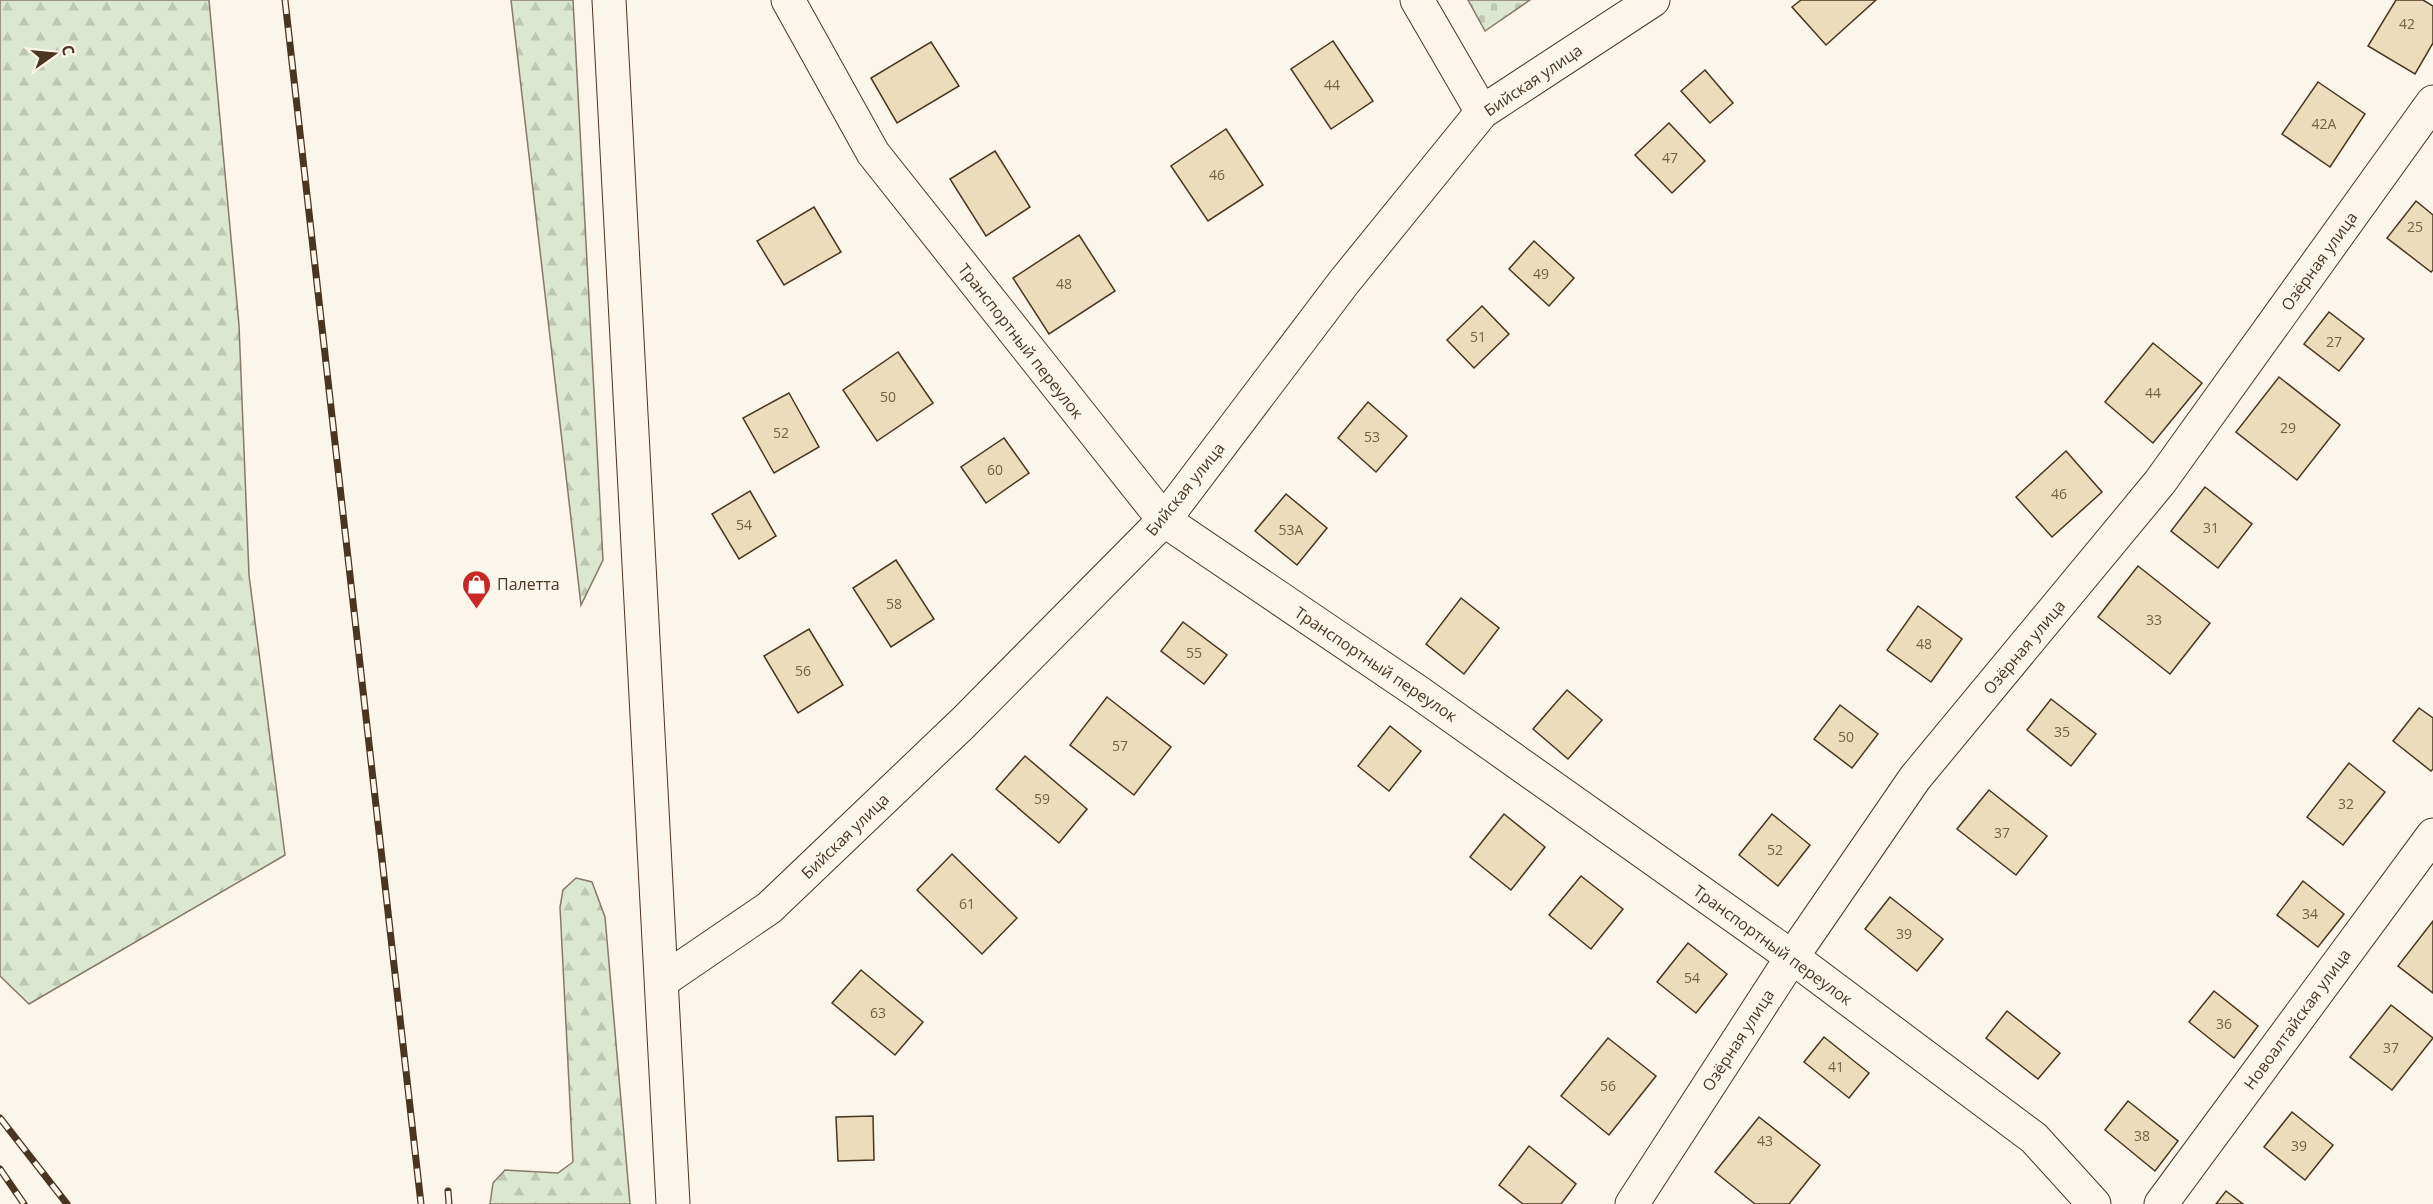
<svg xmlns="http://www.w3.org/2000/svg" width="2433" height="1204" font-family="'Open Sans',sans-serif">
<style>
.forest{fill:url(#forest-firs);stroke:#887966;stroke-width:1.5}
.cemetery{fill:url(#cemetery-stones);stroke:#887966;stroke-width:1.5}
.building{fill:#ecdcbc;stroke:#4a3520;stroke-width:1.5}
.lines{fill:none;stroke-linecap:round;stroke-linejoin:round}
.street-casing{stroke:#4a3520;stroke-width:35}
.street{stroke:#fbf6e9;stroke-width:33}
.rail-casing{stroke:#4a3520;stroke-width:7}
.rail{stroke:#fbf6e9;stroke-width:4.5;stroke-dasharray:14;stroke-linecap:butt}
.labels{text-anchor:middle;stroke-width:4.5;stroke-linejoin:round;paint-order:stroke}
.number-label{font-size:14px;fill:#725f47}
.street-label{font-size:16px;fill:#4a3520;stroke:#fbf6e9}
.poi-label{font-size:16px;fill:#4a3520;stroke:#fbf6e9;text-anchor:start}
</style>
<defs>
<pattern id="forest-firs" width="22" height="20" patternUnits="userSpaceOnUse" patternTransform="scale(1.5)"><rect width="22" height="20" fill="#dce7d0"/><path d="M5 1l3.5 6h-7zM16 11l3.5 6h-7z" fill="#bec7b2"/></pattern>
<pattern id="cemetery-stones" width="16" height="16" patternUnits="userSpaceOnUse" patternTransform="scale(1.5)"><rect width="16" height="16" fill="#dce7d0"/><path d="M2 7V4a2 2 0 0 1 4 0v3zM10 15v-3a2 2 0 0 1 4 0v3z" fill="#bec7b2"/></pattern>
</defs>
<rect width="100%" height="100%" fill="#fbf6e9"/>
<!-- forest -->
<g class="forest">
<path d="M 0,0 L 209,0 L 239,325 L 249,575 L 285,855 L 29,1004 L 0,976 Z"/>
<path d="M 511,0 L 573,0 L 603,560 L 581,605 Z"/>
<path d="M 576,878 L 592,882 L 605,917 L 630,1204 L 490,1204 L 493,1183 L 505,1170 L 558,1173 L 573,1162 L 560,907 L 563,890 Z"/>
</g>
<!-- cemetery -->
<path class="cemetery" d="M 1468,0 L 1530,0 L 1485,31 Z"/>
<!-- building -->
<g class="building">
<path d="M 1801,0 L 1876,0 L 1826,45 L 1792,7 Z"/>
<path d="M 2396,0 L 2423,0 L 2433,6 L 2433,43 L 2415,74 L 2368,46 Z"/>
<path d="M 1333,41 L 1373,101 L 1331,129 L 1291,69 Z"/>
<path d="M 931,42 L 959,86 L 897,123 L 871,78 Z"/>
<path d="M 1705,70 L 1733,103 L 1710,123 L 1681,91 Z"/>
<path d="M 2318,82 L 2365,114 L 2330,167 L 2282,134 Z"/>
<path d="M 1669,123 L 1705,161 L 1672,193 L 1635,155 Z"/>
<path d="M 1226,129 L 1263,185 L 1208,221 L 1171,166 Z"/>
<path d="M 995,151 L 1030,207 L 986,236 L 950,179 Z"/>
<path d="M 2416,201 L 2433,215 L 2433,270 L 2431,272 L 2387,238 Z"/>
<path d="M 814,207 L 841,252 L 784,285 L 757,241 Z"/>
<path d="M 1079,235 L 1115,291 L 1049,334 L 1013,278 Z"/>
<path d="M 1534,241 L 1574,278 L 1549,306 L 1509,269 Z"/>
<path d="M 1482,306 L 1509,334 L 1474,368 L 1447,340 Z"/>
<path d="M 2329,312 L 2364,339 L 2339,371 L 2304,344 Z"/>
<path d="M 2153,343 L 2202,383 L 2153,443 L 2105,402 Z"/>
<path d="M 898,352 L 933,403 L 877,441 L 843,390 Z"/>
<path d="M 2279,377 L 2340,425 L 2297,480 L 2236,432 Z"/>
<path d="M 789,393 L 819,447 L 774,473 L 743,418 Z"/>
<path d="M 1368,402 L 1407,436 L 1376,472 L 1338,438 Z"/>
<path d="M 1004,438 L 1029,473 L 986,503 L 961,467 Z"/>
<path d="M 2066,451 L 2102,492 L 2052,537 L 2016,497 Z"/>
<path d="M 2205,487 L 2252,524 L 2218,568 L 2171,531 Z"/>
<path d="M 750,491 L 776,536 L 739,559 L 712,514 Z"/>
<path d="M 1286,494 L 1327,528 L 1297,565 L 1255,531 Z"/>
<path d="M 896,560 L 934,619 L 891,647 L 853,588 Z"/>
<path d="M 2138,566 L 2210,623 L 2170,674 L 2098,617 Z"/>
<path d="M 1461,598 L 1499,628 L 1464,674 L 1426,644 Z"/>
<path d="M 1918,606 L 1962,639 L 1931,682 L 1887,650 Z"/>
<path d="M 1183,622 L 1227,655 L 1204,684 L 1161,651 Z"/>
<path d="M 809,629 L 843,685 L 798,713 L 764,656 Z"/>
<path d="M 1567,690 L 1602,720 L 1568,759 L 1533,729 Z"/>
<path d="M 1107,697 L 1171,747 L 1134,795 L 1070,745 Z"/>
<path d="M 2051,699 L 2096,734 L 2071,766 L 2027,730 Z"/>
<path d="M 1840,705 L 1878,734 L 1852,768 L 1814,739 Z"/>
<path d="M 2419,708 L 2433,718 L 2433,769 L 2431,771 L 2393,741 Z"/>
<path d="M 1390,726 L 1421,751 L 1389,791 L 1358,766 Z"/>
<path d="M 1025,756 L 1087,809 L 1059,843 L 996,789 Z"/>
<path d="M 2349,763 L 2385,792 L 2343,845 L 2307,817 Z"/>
<path d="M 1989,790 L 2047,836 L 2016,875 L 1957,829 Z"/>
<path d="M 1504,814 L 1545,847 L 1511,890 L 1470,857 Z"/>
<path d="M 1772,814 L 1810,845 L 1778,886 L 1739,855 Z"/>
<path d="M 952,854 L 1017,918 L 982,954 L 917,890 Z"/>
<path d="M 1581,876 L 1623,909 L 1591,949 L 1549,915 Z"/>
<path d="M 2303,881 L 2344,914 L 2318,947 L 2277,915 Z"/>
<path d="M 1890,897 L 1943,939 L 1917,971 L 1865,929 Z"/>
<path d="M 2433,921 L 2433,993 L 2398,966 Z"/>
<path d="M 1688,943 L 1727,974 L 1696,1013 L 1657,982 Z"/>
<path d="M 861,970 L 923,1022 L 895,1055 L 832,1003 Z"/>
<path d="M 2214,991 L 2258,1026 L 2234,1058 L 2189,1022 Z"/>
<path d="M 2391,1005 L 2433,1038 L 2392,1090 L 2350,1057 Z"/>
<path d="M 2007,1011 L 2060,1053 L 2038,1079 L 1986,1038 Z"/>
<path d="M 1824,1037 L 1869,1073 L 1849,1098 L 1804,1062 Z"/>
<path d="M 1608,1038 L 1656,1076 L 1609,1135 L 1561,1096 Z"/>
<path d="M 2128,1101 L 2178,1141 L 2155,1171 L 2105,1130 Z"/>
<path d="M 2292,1112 L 2333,1145 L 2305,1180 L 2264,1147 Z"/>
<path d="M 873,1116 L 874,1160 L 838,1161 L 836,1117 Z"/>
<path d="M 1759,1117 L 1820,1165 L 1789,1204 L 1755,1204 L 1715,1172 Z"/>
<path d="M 1529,1146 L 1576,1184 L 1561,1204 L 1523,1204 L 1499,1185 Z"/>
<path d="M 2226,1191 L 2243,1204 L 2216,1204 Z"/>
</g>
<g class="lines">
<defs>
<g id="street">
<path d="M 609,0 L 673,1204"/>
<path d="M 788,0 L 873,153 L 1164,520 L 1418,692 L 1792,957 L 2034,1138 L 2094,1204"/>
<path d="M 1417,0 L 1482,112"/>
<path d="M 662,981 L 769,908 L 963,723 L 1164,520 L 1344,282 L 1482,112 L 1653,0"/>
<path d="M 1632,1204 L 1792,957 L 1915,778 L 2160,482 L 2433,102"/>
<path d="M 2161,1204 L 2433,835"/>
</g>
</defs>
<!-- street casing -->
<use href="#street" class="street-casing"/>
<!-- street -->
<use href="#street" class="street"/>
<defs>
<g id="rail">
<path d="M 285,0 L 421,1204"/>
<path d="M 0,1118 L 67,1204"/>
<path d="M 0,1169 L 24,1204"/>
<path d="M 448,1191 L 449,1204"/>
</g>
</defs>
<!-- rail casing -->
<use href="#rail" class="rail-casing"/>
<!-- rail -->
<use href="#rail" class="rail"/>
</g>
<!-- icons -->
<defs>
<symbol id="shop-pin" viewBox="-11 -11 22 30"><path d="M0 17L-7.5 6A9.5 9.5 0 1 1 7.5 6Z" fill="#c62828" stroke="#fbf6e9"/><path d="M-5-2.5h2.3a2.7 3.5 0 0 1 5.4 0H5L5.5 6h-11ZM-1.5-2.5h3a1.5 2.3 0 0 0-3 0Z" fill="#fff"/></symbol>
</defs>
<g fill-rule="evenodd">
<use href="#shop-pin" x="460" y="568" width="33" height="45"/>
</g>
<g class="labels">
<!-- number labels -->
<g class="number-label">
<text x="2407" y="29">42</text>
<text x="1332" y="90">44</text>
<text x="2324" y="129">42А</text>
<text x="1670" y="163">47</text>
<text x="1217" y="180">46</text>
<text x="2415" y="232">25</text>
<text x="1541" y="279">49</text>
<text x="1064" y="289">48</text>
<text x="1478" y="342">51</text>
<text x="2334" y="347">27</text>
<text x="2153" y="398">44</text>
<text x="888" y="402">50</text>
<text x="2288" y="433">29</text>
<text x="781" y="438">52</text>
<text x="1372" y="442">53</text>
<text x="995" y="475">60</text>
<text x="2059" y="499">46</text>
<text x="744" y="530">54</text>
<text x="2211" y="533">31</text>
<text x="1291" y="535">53А</text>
<text x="894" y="609">58</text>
<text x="2154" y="625">33</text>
<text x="1924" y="649">48</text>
<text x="1194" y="658">55</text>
<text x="803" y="676">56</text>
<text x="2062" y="737">35</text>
<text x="1846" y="742">50</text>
<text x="1120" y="751">57</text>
<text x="1042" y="804">59</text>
<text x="2346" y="809">32</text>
<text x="2002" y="838">37</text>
<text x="1775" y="855">52</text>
<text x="967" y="909">61</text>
<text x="2310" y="919">34</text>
<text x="1904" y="939">39</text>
<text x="1692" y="983">54</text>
<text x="878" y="1018">63</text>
<text x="2224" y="1029">36</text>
<text x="2391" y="1053">37</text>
<text x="1836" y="1072">41</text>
<text x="1608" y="1091">56</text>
<text x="2142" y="1141">38</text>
<text x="1765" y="1146">43</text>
<text x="2299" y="1151">39</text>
</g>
<!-- street labels -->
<g class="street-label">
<text transform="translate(1533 80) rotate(-34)" y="6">Бийская улица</text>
<text transform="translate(2319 261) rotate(-54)" y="6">Озёрная улица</text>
<text transform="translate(1021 341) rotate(52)" y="6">Транспортный переулок</text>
<text transform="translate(1185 489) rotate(-51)" y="6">Бийская улица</text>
<text transform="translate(2024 647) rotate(-50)" y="6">Озёрная улица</text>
<text transform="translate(1376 664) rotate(34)" y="6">Транспортный переулок</text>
<text transform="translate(845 836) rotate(-44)" y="6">Бийская улица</text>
<text transform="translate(1773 945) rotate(36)" y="6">Транспортный переулок</text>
<text transform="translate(2297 1019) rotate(-54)" y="6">Новоалтайская улица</text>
<text transform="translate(1738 1040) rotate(-57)" y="6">Озёрная улица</text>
</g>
<!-- poi labels -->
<g class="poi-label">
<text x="497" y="590">Палетта</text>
</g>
</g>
<!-- north arrow -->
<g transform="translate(54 54) rotate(75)" stroke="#fbf6e9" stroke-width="4.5" paint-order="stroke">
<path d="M0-4.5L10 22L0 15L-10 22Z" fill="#4a3520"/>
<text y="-9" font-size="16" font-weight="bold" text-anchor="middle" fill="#4a3520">С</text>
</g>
</svg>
